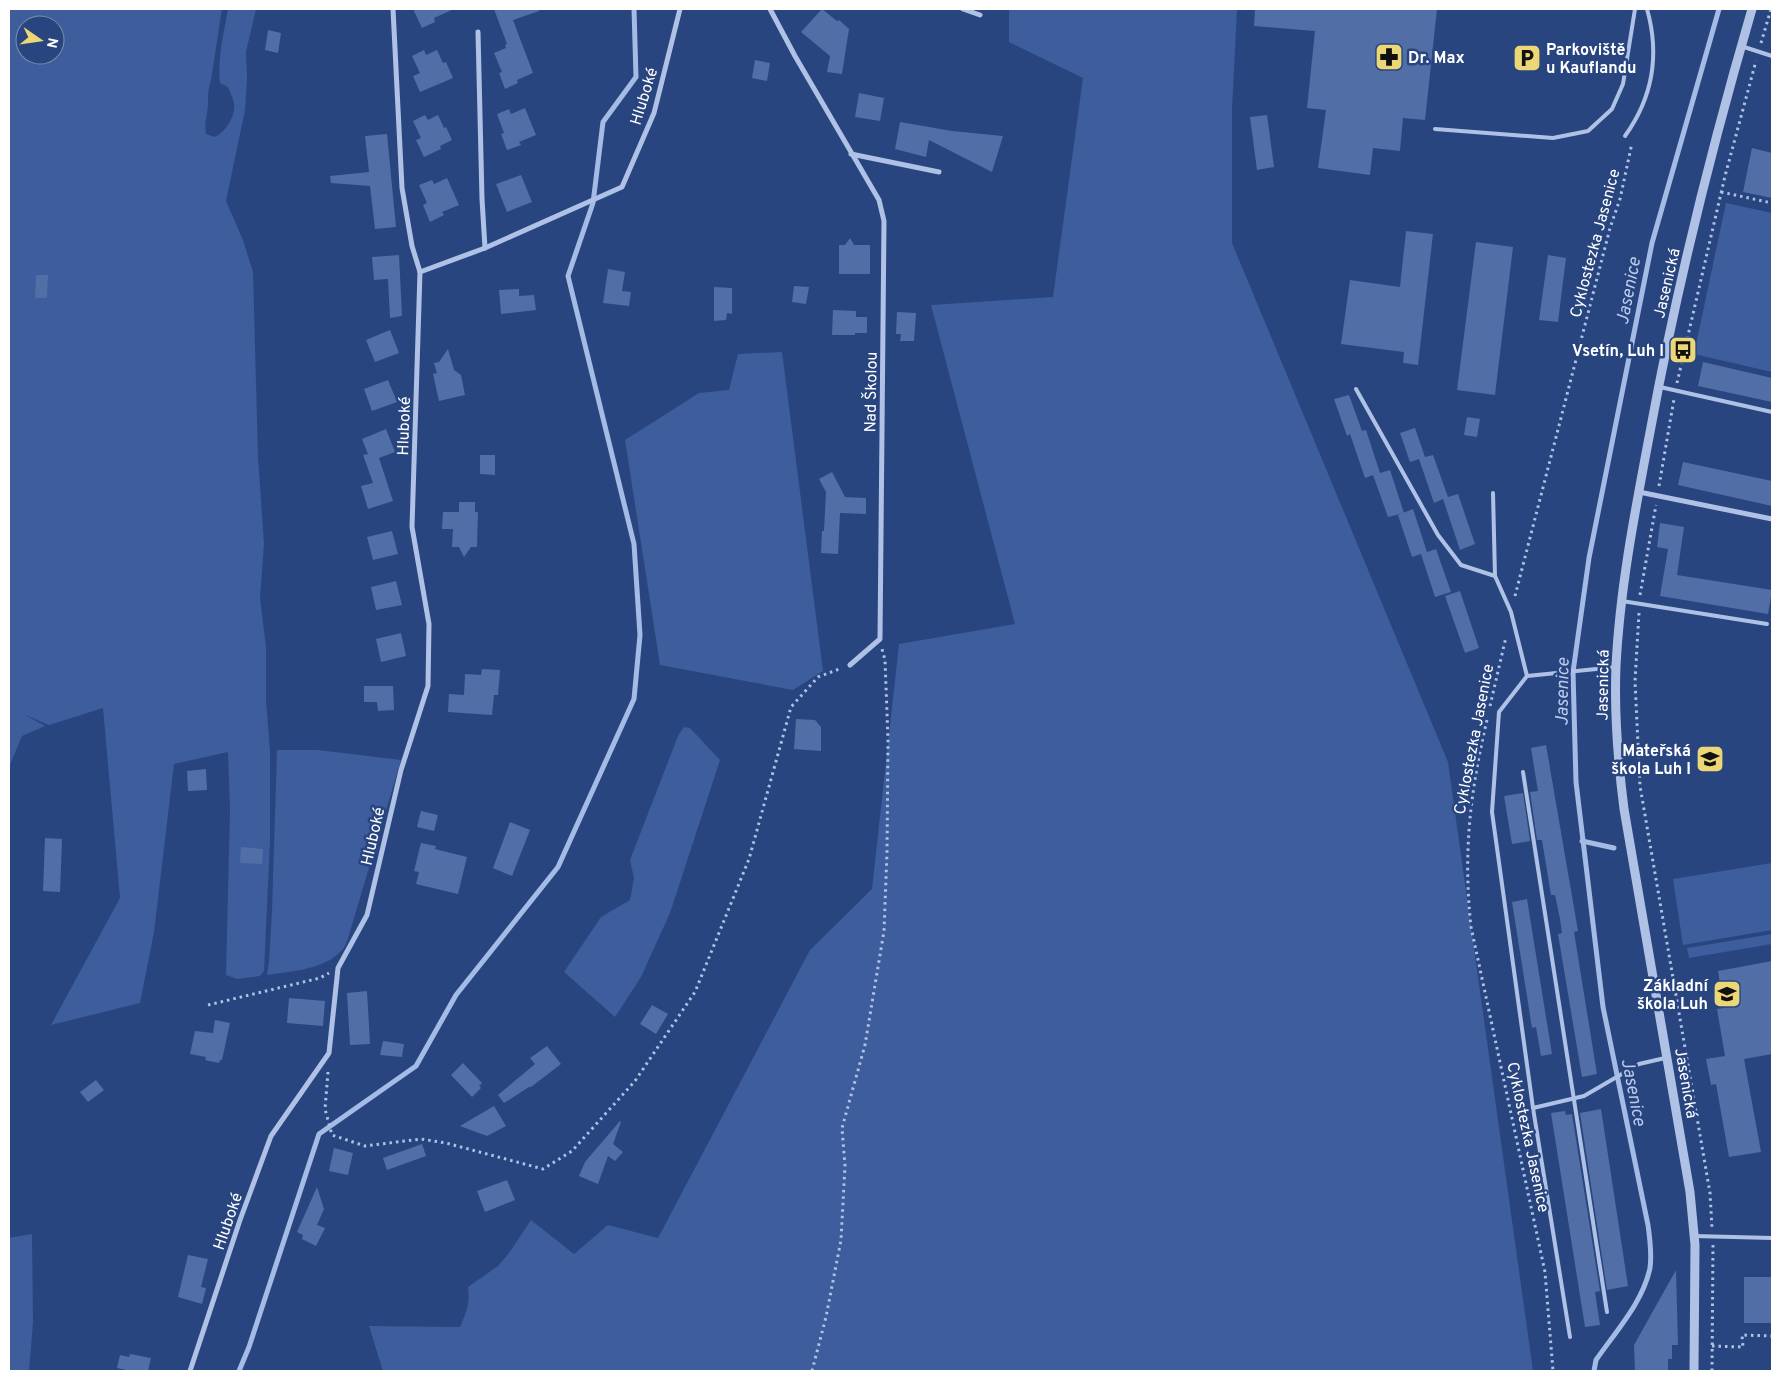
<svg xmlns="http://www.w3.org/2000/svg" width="1781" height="1380" font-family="Overpass,sans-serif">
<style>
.green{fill:#3d5d9c;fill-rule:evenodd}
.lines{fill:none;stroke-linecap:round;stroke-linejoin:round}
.stream{stroke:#a4bbe5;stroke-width:5}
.building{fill:#516ea7}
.path{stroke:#afc2e5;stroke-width:3;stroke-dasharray:2.5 4;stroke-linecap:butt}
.service{stroke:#afc2e5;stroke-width:4}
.minor{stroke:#afc2e5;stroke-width:5}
.tertiary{stroke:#afc2e5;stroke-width:9}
.labels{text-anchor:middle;stroke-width:5;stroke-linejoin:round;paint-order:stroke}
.poi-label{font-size:16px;font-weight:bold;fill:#fff;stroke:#28457f;text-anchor:end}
.street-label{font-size:16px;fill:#fff;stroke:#28457f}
.water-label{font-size:18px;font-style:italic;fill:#bacced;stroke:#28457f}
</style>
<rect width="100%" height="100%" fill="#28457f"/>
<!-- green -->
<g class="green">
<path d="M 9,9 L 222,9 L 211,80 C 208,89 208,96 208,105 C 207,116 204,123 206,134 L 215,137 C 226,131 236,116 234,103 C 233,98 230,92 228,87 L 220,83 C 217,59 224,33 228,9 L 256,9 L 246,52 L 247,78 L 245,110 L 226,201 L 243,240 L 253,272 L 258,457 L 264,544 L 260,598 L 266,647 L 266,700 L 270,751 L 270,842 L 264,971 L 260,976 L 237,979 L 226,975 L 230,810 L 228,752 L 174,764 L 154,932 L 140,1003 L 51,1025 L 120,898 L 103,708 L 49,725 L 23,714 L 45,726 L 22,736 L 9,767 ZM 25,25 L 55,25 L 55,55 L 25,55 Z"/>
<path d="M 1009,9 L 1237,9 L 1232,110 L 1232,243 L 1448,762 L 1533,1371 L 383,1371 L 369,1326 L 460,1327 C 467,1311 470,1304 468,1287 L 498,1266 L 509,1253 L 531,1220 L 574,1254 L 608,1225 L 658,1238 L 810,950 L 872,889 L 899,644 L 1015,624 L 931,305 L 1053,297 L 1083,78 L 1009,42 Z"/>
<path d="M 1726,203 L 1772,213 L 1772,372 L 1694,354 Z"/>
<path d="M 782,352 L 823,671 L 793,690 L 660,665 L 625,440 L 699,393 L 729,390 L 738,354 Z"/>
<path d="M 684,727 L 690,728 L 720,760 L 670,913 L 641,977 L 615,1017 L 564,972 L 601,917 L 630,900 L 634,878 L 630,860 L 678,736 Z"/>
<path d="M 277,750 L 318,750 L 401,760 L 349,935 C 347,940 346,946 342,950 C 324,970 292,971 267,975 L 269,961 L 272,911 Z"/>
<path d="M 1772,863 L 1772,930 L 1683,945 L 1673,879 Z"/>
<path d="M 1772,934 L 1772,944 L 1689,958 L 1687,948 Z"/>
<path d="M 32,1234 L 33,1322 L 29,1371 L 9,1371 L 9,1238 Z"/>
</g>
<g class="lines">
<!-- stream -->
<g class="stream">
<path d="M 1582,841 L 1614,848"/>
<path d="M 239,1371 L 249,1347 L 319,1134 L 416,1066 L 456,995 L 558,867 L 634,699 L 640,635 L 634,544 L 568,276 L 593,203 L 603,122 L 636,77 L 634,9"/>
<path d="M 1594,1371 L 1596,1360 C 1616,1331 1643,1302 1650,1268 C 1652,1254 1650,1239 1648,1225 L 1603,1007 L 1576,782 L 1573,672 L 1589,558 L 1652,243 L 1719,9"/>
</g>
</g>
<!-- building -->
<g class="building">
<path d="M 413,9 L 454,9 L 434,18 L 435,22 L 422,28 Z"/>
<path d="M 494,9 L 538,9 L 539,11 L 513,20 L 533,73 L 517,80 L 518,83 L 505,89 L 499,73 L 502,72 L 494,53 L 506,48 L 505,45 L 507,44 Z"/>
<path d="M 822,9 L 837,21 L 839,20 L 849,29 L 842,74 L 827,72 L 830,56 L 801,32 Z"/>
<path d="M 1255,9 L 1437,9 L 1425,120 L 1403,118 L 1400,151 L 1373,148 L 1370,175 L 1318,168 L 1326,110 L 1307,108 L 1315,31 L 1254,26 Z"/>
<path d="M 268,30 L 281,33 L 278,53 L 265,50 Z"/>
<path d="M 424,50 L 426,55 L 437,50 L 443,63 L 446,62 L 453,78 L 420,92 L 413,76 L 420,73 L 412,56 Z"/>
<path d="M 755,60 L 770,63 L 767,81 L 752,78 Z"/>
<path d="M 859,93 L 884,98 L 880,121 L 855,117 Z"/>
<path d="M 525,108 L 536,135 L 519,142 L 521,145 L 507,150 L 501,134 L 504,133 L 497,114 L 509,109 L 511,114 Z"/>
<path d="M 425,115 L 428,120 L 438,115 L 444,128 L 446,127 L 452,140 L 440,146 L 441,149 L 424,157 L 416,140 L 421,138 L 413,121 Z"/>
<path d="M 1267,115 L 1274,167 L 1257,170 L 1250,117 Z"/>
<path d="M 900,122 L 952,131 L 1003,136 L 992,172 L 929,140 L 926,157 L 895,149 Z"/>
<path d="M 387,134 L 396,227 L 375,229 L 370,186 L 331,183 L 330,176 L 369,172 L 365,136 Z"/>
<path d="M 1752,148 L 1772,153 L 1772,198 L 1743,192 Z"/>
<path d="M 521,175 L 532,202 L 507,212 L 496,184 Z"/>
<path d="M 447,178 L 459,205 L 442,212 L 444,215 L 430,222 L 423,205 L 427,203 L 419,185 L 432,180 L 434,184 Z"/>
<path d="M 1406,231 L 1433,234 L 1418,365 L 1403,363 L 1404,352 L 1341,344 L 1350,280 L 1400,287 Z"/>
<path d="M 850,238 L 854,245 L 870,245 L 870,274 L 839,274 L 839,245 L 845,245 Z"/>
<path d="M 1476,242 L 1513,247 L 1495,395 L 1457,390 Z"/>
<path d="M 399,255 L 402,316 L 390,318 L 388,279 L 374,280 L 372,257 Z"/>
<path d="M 1548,255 L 1566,258 L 1558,322 L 1539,320 Z"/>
<path d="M 608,269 L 625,272 L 622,291 L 631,292 L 629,306 L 603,303 Z"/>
<path d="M 36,275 L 48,275 L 47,298 L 35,298 Z"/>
<path d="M 794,286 L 809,287 L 806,304 L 792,302 Z"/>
<path d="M 714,287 L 732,288 L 732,314 L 727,313 L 726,320 L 714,321 Z"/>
<path d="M 519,289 L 519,296 L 534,295 L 536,310 L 501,314 L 499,290 Z"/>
<path d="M 833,310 L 856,311 L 856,317 L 867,317 L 867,333 L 855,333 L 855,335 L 832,335 Z"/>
<path d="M 897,312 L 916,313 L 914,341 L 900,341 L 901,334 L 896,334 Z"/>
<path d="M 390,330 L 399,353 L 375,362 L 366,340 Z"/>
<path d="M 448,349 L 454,370 L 461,375 L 465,395 L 439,401 L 433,374 L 437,373 L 434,363 L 439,362 Z"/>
<path d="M 1703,362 L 1772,378 L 1772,402 L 1698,386 Z"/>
<path d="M 388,380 L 397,402 L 372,411 L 364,389 Z"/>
<path d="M 1349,395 L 1362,431 L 1366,430 L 1380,473 L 1390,470 L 1404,513 L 1388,517 L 1373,475 L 1376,474 L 1365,478 L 1350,434 L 1347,436 L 1334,399 Z"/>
<path d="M 1467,417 L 1480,419 L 1477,437 L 1464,435 Z"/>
<path d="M 1415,428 L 1425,457 L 1433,455 L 1448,497 L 1458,494 L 1475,544 L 1460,550 L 1443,499 L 1434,503 L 1419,459 L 1410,462 L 1400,433 Z"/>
<path d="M 386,429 L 395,452 L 379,458 L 393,501 L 368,509 L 361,486 L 373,483 L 363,455 L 368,454 L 362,439 Z"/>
<path d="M 480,455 L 495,455 L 495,475 L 480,474 Z"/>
<path d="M 1683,462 L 1772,481 L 1772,506 L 1678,485 Z"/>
<path d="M 832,472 L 845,497 L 866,498 L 866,514 L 840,513 L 838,554 L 821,553 L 822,531 L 824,531 L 826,492 L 819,479 Z"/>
<path d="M 459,502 L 475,502 L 475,512 L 478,512 L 477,547 L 471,547 L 464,557 L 459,547 L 452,547 L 453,529 L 442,529 L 443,512 L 459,512 Z"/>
<path d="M 1413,509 L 1427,552 L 1436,549 L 1451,592 L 1435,597 L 1421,554 L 1412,557 L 1398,515 Z"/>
<path d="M 1660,523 L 1684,527 L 1677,575 L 1772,590 L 1768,614 L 1660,596 L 1668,549 L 1657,547 Z"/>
<path d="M 392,531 L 398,554 L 373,560 L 367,537 Z"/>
<path d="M 396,581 L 402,605 L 376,610 L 371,587 Z"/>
<path d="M 1460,591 L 1479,648 L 1465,653 L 1445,596 Z"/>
<path d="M 401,633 L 406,656 L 381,662 L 376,639 Z"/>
<path d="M 482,669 L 500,670 L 498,695 L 494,695 L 492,715 L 448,712 L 449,694 L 464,695 L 465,674 L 481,675 Z"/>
<path d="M 364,686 L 393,686 L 394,710 L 378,711 L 377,702 L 364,702 Z"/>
<path d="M 796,719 L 815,720 L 821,727 L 821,751 L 794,749 Z"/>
<path d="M 1546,745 L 1578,931 L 1574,932 L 1597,1074 L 1582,1077 L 1558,934 L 1562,933 L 1560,919 L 1555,895 L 1551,895 L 1542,840 L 1537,840 L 1530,792 L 1538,791 L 1531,748 Z"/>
<path d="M 206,769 L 207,790 L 188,791 L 187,771 Z"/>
<path d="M 1523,793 L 1530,841 L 1512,844 L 1504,796 Z"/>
<path d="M 421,811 L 438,815 L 434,831 L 417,827 Z"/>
<path d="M 510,822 L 530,830 L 512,876 L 493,868 Z"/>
<path d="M 45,838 L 62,839 L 60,892 L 43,891 Z"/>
<path d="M 421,843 L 436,846 L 435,849 L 467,857 L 458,894 L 416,884 L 419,872 L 414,871 Z"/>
<path d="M 241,847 L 263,849 L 262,864 L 240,863 Z"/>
<path d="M 1527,899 L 1552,1054 L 1541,1056 L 1536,1027 L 1532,1028 L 1512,902 Z"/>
<path d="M 1772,961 L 1772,1054 L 1744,1059 L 1761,1152 L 1729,1157 L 1716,1084 L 1711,1085 L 1706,1059 L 1725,1056 L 1717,1009 L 1724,1008 L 1718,971 Z"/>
<path d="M 367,991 L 370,1044 L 350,1045 L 347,993 Z"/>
<path d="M 289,998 L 325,1001 L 323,1026 L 287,1023 Z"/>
<path d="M 652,1005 L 668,1014 L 656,1034 L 640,1024 Z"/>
<path d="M 215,1020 L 230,1023 L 222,1060 L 220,1060 L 219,1063 L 205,1060 L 206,1057 L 190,1054 L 195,1031 L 213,1033 Z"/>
<path d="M 383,1041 L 404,1044 L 402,1057 L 380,1055 Z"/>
<path d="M 547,1046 L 561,1064 L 531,1087 L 529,1087 L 504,1103 L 498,1095 L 535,1064 L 530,1058 Z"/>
<path d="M 463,1063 L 482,1083 L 479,1086 L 481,1088 L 472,1097 L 451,1075 Z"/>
<path d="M 96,1080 L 104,1090 L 88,1102 L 80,1092 Z"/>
<path d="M 494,1106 L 506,1126 L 487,1136 L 460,1126 Z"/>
<path d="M 1601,1109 L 1628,1286 L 1607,1290 L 1580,1113 Z"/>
<path d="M 1565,1111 L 1566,1115 L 1572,1114 L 1600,1291 L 1595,1292 L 1600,1325 L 1585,1327 L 1551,1113 Z"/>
<path d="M 620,1121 L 621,1122 L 613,1144 L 623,1152 L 615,1161 L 608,1156 L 598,1184 L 579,1176 L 585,1162 Z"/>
<path d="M 422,1144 L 426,1156 L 387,1170 L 383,1158 Z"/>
<path d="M 334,1148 L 353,1153 L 348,1175 L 329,1171 Z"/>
<path d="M 507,1180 L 515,1200 L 485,1212 L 477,1191 Z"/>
<path d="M 317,1187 L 324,1209 L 317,1225 L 325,1228 L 316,1246 L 302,1239 L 303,1235 L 297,1232 Z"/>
<path d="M 188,1255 L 208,1259 L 201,1287 L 206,1288 L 202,1304 L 178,1297 Z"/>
<path d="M 1676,1270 L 1678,1345 L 1672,1345 L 1672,1359 L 1668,1359 L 1668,1371 L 1635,1371 L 1634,1345 Z"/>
<rect x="1744" y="1277" width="28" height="46"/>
<path d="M 130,1354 L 151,1358 L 148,1371 L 126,1371 L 126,1370 L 117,1368 L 120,1355 L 129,1357 Z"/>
</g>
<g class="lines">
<!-- path -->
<g class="path">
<path d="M 1761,43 L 1771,9"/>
<path d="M 1721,192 L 1772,203"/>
<path d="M 1677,383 L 1725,176 L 1756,61"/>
<path d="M 1659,486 L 1674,399"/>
<path d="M 1640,595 L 1656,505"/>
<path d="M 1515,596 L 1610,228 L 1620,199 L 1632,143"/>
<path d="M 1639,613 L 1635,681 L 1640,786 L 1710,1193 L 1712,1228"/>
<path d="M 1490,706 L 1506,637"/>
<path d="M 1487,720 C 1470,792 1463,853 1471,927 L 1545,1272 L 1553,1371"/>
<path d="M 208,1005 L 320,978 L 329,973"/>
<path d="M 328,1072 L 325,1109 L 332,1135 L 365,1146 L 421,1139 L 446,1143 L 543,1169 L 572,1151 L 635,1081 L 695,992 L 749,859 L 791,707 L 818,677 L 842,668"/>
<path d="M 1712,1346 L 1743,1347 L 1742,1335 L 1772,1336"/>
<path d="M 812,1371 L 826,1317 L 841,1240 L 845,1166 L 842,1128 L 865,1045 L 884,931 L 887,852 L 888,740 L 885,660 L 882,649"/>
<path d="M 1712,1371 L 1713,1244"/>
</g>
<!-- service -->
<g class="service">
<path d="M 1741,46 L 1772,56"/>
<path d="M 1435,129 L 1553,138 L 1588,131 L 1612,109 L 1623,84 L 1635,9"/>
<path d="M 1625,136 C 1653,97 1660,55 1647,9"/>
<path d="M 1660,387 L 1772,412"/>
<path d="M 1356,389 L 1438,535 L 1461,565 L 1495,576"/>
<path d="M 1493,493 L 1495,576 L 1511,612 L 1527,676"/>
<path d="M 1622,601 L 1767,624"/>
<path d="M 1523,772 L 1607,1312"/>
<path d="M 1533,1108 L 1584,1096 L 1639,1064 L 1665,1058"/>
<path d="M 1694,1236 L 1772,1238"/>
<path d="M 1570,1337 L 1533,1108 L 1492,812 L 1499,712 L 1527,676 L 1616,667"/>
</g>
<!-- minor -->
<g class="minor">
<path d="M 770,9 L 795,56 L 879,200 L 884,221 L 880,639 L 850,665"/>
<path d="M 963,9 L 980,15"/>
<path d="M 478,32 L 482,199 L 485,248"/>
<path d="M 851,154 L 939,172"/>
<path d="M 420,272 L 485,248 L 622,187 L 654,113 L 680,9"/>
<path d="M 1639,492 L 1772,519"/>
<path d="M 190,1371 L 240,1220 L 271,1136 L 329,1053 L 338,968 L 367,915 L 401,770 L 428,686 L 429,624 L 412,527 L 420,272 L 412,246 L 402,188 L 393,9"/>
</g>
<!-- tertiary -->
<path class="tertiary" d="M 1694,1371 L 1695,1245 L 1690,1192 L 1624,809 C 1618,762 1614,714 1616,666 C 1620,586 1636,506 1651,427 C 1677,286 1712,146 1752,9"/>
</g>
<!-- icons -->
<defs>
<symbol id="pharmacy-square" viewBox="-11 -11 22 22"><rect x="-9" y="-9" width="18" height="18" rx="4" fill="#ecd776" stroke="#28457f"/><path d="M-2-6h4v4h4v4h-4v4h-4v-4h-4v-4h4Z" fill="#111"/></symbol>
<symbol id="parking-square" viewBox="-11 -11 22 22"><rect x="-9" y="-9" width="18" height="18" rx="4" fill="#ecd776" stroke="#28457f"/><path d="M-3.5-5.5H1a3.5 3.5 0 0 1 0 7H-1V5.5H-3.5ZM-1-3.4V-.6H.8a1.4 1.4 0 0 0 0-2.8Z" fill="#111"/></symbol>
<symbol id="bus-square" viewBox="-11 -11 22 22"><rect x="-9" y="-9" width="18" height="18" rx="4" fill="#ecd776" stroke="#28457f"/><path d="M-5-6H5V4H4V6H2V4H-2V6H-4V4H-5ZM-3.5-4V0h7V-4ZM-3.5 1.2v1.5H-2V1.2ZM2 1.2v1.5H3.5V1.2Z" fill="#111"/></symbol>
<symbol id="school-square" viewBox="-11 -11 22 22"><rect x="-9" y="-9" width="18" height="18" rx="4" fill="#ecd776" stroke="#28457f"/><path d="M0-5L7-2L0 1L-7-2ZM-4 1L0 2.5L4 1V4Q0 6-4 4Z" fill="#111"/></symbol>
</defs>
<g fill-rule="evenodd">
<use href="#pharmacy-square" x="1373" y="41" width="32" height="32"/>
<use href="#parking-square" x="1511" y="42" width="32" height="32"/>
<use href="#bus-square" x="1667" y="334" width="32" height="32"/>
<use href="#school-square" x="1694" y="743" width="32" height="32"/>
<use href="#school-square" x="1711" y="978" width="32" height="32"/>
</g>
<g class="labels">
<!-- poi labels -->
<g class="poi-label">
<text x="1546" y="55" text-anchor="start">Parkoviště<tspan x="1546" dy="18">u Kauflandu</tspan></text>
<text x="1408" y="63" text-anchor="start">Dr. Max</text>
<text x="1664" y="356">Vsetín, Luh I</text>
<text x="1691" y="756">Mateřská<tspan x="1691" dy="18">škola Luh I</tspan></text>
<text x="1708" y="991">Základní<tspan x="1708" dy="18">škola Luh</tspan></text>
</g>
<!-- street labels -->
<g class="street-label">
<text transform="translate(643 96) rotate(-73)" y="6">Hluboké</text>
<text transform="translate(1594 243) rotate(-75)" y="6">Cyklostezka Jasenice</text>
<text transform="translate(1666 283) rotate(-77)" y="6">Jasenická</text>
<text transform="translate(870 392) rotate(-89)" y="6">Nad Školou</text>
<text transform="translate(403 426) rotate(-88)" y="6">Hluboké</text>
<text transform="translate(1602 685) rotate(-89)" y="6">Jasenická</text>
<text transform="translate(1473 739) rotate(-79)" y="6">Cyklostezka Jasenice</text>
<text transform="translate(372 836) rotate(-77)" y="6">Hluboké</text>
<text transform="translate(1687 1083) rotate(80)" y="6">Jasenická</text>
<text transform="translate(1529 1137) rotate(78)" y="6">Cyklostezka Jasenice</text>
<text transform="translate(227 1221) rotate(-71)" y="6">Hluboké</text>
</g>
<!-- water labels -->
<g class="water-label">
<text transform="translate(1628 291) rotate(-79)" y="6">Jasenice</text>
<text transform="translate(1562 692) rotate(-89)" y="6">Jasenice</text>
<text transform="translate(1634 1092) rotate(79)" y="6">Jasenice</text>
</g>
</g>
<!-- border -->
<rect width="1781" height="1380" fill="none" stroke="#ffffff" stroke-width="20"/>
<!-- north arrow -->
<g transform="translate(40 40) rotate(103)"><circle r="24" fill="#28457f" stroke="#7e8fb2"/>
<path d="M0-4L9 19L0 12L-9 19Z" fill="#ecd776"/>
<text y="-8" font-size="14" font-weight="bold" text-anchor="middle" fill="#ffffff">N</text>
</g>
</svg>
